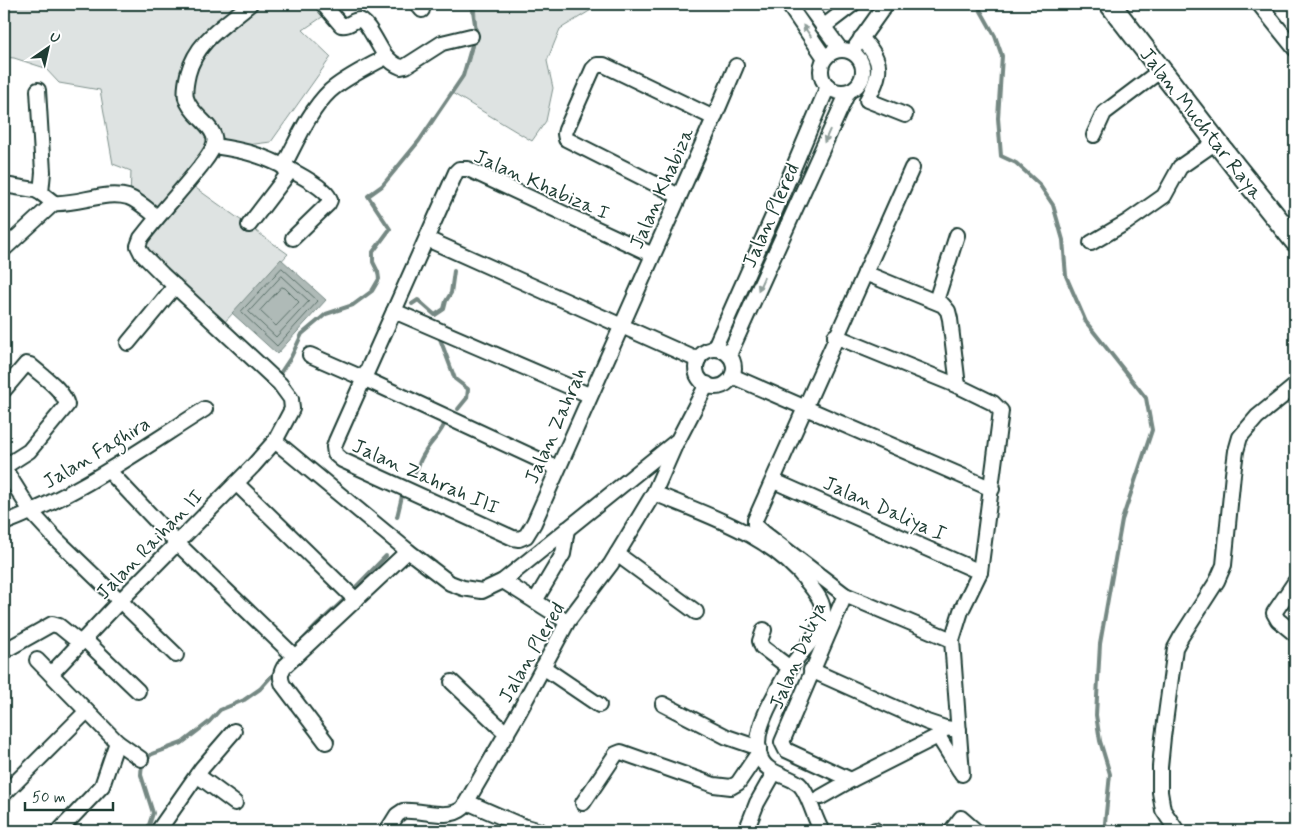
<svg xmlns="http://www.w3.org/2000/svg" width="1299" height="835" font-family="Mynerve,sans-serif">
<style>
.green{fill:#dee3e2;stroke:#7e908b}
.water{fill:#afbab7;stroke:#758883}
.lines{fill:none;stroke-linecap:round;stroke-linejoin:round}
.shore{stroke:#596f68;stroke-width:1}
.stream{stroke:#758883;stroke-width:4}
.minor-casing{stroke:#1f3d34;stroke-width:18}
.highway-casing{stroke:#1f3d34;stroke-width:24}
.minor{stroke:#fff;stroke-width:14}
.highway{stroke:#fff;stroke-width:20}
.oneway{fill:#8f9e9a}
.labels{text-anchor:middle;stroke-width:4;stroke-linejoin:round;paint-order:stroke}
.street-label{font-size:20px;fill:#1f3d34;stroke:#fff}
</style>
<rect width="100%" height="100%" fill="#fff"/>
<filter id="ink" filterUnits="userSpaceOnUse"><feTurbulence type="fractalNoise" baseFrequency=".02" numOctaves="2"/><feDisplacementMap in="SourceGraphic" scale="10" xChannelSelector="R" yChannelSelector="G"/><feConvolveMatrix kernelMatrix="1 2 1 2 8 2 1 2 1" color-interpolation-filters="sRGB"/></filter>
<g filter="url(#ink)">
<!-- green -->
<g class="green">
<path d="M 4,4 L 327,4 L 331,11 L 303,30 L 331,57 L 271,142 L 214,149 L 193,186 L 288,254 L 221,326 L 141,247 L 151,214 L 130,199 L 131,171 L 113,164 L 100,90 L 59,83 L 45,68 L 14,58 L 4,57 Z"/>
<path d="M 475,4 L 601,4 L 560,29 L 547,61 L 553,88 L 546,121 L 532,141 L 452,93 L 469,63 L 477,32 Z"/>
</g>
<!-- water -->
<path class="water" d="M 281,259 L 326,300 L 277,354 L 232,313 Z"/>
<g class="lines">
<!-- shore -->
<g class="shore">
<path d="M 282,268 L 318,301 L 277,346 L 241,312 Z"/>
<path d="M 282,276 L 309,301 L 276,337 L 249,312 Z"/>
<path d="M 282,287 L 285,288 L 299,302 L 276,326 L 260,311 Z"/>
</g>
<!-- stream -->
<g class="stream">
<path d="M 977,4 L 995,36 L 1002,56 L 998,118 L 1001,156 L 1016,163 L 1039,184 L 1053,205 L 1063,240 L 1066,276 L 1086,322 L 1146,398 L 1152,430 L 1122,520 L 1100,644 L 1096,715 L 1100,741 L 1110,774 L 1105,823 L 1108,831"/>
<path d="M 412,304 L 418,300 L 435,315 L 444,309 L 446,301 L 451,293 L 454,271"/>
<path d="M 439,336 L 455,379 L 468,389 L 467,398 L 458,409"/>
<path d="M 279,375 L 291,357 L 302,334 L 326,314 L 353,305 L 372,291 L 379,279 L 378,272 L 373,262 L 373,252 L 390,229 L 368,196 L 382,186 L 419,141 L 463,76 L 476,31 L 472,4"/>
<path d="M 413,476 C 418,469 419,461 424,454 C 430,442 442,434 446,420"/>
<path d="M 397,517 L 403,492"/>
<path d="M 352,591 L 386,556"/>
<path d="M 297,646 L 317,625 L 348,596"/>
<path d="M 147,831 L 153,813 L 141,775 L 142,762 L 152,754 L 182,743 L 209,722 L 220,710 L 244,700 L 260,689 L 277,670"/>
</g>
<defs>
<g id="minor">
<path d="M 323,4 L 341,25 C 349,27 352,20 359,20 C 368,21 379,48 385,55 C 389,60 395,65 401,67 L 406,66 L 442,43 L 471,36"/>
<path d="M 417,4 L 422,10"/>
<path d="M 788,4 L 825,58"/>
<path d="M 807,4 L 840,49"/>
<path d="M 1259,4 L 1295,49"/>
<path d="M 823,27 L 853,4"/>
<path d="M 861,38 C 884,61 882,73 867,100 L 905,115"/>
<path d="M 856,46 L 886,4"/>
<circle cx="842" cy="71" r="21"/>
<path d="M 38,90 L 43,172 L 41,193"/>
<path d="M 1094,135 L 1104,113 L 1161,70"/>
<path d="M 214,146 C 228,148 242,150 256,155 C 270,159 328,186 330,200 L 328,204 L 293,238"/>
<path d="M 283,167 C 297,141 309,111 330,91 C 346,77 368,67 386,57"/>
<path d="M 912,168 L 755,520 L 755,525 L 764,533 L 845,595 L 952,640"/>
<path d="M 4,185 L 35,190 L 41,193 L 54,203 C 77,205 106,190 128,197 C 139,201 148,210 157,217"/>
<path d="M 679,196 L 566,139 L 565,134 L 566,130 L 593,69 L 597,65 L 604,65 L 714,118"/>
<path d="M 249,225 L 291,170"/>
<path d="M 427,239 L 698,360"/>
<path d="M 1091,243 L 1127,222 L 1164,196 L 1180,167 L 1216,142"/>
<path d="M 4,249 L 54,203"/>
<path d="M 653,255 L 468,169 L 459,169 L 456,172 L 336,441 L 334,447 L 335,454 L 342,460 L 513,538 L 519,539 L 526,536 L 534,523 L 714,118 L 736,66"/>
<path d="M 865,273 L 943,305 L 948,311 L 950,319 L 958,386"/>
<path d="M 936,301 L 957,235"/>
<path d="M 394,311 L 589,395"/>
<path d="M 835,336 L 958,386 L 993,403 L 1001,411 L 980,572 L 961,611 L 952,640 L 962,774"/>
<path d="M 128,343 L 175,286"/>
<path d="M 714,349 L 773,216 L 828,86"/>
<circle cx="715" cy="368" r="19"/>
<path d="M 310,355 L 365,379 L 557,468"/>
<path d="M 729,355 L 848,92"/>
<path d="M 732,376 L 992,489"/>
<path d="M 4,390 L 26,364 L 30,365 C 42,376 63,389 67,405 L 29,451 L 4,467"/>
<path d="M 275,441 L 408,551 L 450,583 L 463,588 L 482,591 L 503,581 L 678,440 L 707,384"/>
<path d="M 4,468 L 32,513 L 55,538 L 176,655"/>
<path d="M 109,471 L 177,543 L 295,657"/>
<path d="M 774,481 L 980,572"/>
<path d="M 236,483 L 356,600"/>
<path d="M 654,493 C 709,516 772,535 809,584 C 816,593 824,602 823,614 C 821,635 800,652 789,669 C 783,679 777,691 771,702 C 763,718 754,738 760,756 C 765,774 786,774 799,784 C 809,793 814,819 822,831"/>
<path d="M 4,523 C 76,496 140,450 205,409"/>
<path d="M 617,554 L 696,612"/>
<path d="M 503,581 L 563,619"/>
<path d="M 1295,582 L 1274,613 L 1278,620 L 1295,634"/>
<path d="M 845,595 L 782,742 L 786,750 L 851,780"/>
<path d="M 535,601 L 563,554 L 567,529"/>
<path d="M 764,630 L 760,641 L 762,647 L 790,668"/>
<path d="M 84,639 L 138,691"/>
<path d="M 4,651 L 52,624 L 59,626 L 80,643"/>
<path d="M 37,660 L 117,742 L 141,759"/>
<path d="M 543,667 L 599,705"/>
<path d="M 811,670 L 927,722 L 945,728 L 959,730"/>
<path d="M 51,674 L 120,601 L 253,466 L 275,441 L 292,409 L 291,399 L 280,384 L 162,274 L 142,254 L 138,246 L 141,238 C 160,213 181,191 200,167 C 205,160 212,153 214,144 C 217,134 207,125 200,118 C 184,102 183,96 188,74 C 197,40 224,26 250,4"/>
<path d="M 452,682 L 507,734"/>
<path d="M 663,704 L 727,737 L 759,748"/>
<path d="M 938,736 L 960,771"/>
<path d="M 326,742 L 283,685 C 280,678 280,674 284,667 L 408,551"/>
<path d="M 197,775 L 235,803"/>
<path d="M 4,794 L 86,712"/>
<path d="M 821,797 L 851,780 L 938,736 L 945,728"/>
<path d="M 467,802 L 520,825 L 540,831"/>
<path d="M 583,803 L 616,754 L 621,752 L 714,785 L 731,787 L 738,783 L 759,752"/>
<path d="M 875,830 L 876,831"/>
<path d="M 59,831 L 102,786 L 117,742"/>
<path d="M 158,831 L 202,768 L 234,731"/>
<path d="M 387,831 L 397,815 L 403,811 C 421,809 448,821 463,808 L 519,712 L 568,621 L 611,564 L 654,493 L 676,443"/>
<path d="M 746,831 L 757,803 L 774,773"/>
<path d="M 951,831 L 961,818 L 976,831"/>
<path d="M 1177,831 L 1163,810 L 1160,792 L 1160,767 L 1163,737 L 1175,648 L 1181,637 L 1217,581 L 1224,565 L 1233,474 L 1236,451 L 1240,437 L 1257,417 L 1295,386"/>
</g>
<path id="highway" d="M 1110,4 L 1235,166 L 1295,241"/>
</defs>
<!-- minor casing -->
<use href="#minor" class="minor-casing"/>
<!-- highway casing -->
<use href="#highway" class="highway-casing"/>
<!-- minor -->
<use href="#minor" class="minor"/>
<!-- highway -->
<use href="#highway" class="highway"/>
</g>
<!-- one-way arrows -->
<defs><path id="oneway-solid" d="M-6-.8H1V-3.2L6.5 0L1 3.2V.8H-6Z" transform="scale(1.25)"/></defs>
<g class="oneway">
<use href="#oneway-solid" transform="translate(807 31) rotate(-125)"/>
<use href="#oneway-solid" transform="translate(827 136) rotate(114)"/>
<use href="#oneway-solid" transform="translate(761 284) rotate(114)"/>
</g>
</g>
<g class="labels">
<!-- street labels -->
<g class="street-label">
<text transform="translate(1202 123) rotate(52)" y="7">Jalan Muchtar Raya</text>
<text transform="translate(542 184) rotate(24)" y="7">Jalan Khabiza I</text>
<text transform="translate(661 188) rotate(-66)" y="7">Jalan Khabiza</text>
<text transform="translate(770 215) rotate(-66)" y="7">Jalan Plered</text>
<text transform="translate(555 425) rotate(-66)" y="7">Jalan Zahrah</text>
<text transform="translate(96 452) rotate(-31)" y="7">Jalan Faghira</text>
<text transform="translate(426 476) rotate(24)" y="7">Jalan Zahrah III</text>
<text transform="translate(885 508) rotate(24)" y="7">Jalan Daliya I</text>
<text transform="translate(149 544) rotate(-46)" y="7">Jalan Raihan II</text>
<text transform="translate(531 652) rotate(-60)" y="7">Jalan Plered</text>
<text transform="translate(797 655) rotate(-67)" y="7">Jalan Daliya</text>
</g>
</g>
<!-- margin -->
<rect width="1299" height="835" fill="none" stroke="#fff" stroke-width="20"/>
<rect x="10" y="10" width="1279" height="815" fill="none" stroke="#1f3d34" stroke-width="2" filter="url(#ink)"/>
<!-- north arrow -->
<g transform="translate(48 48) rotate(34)" stroke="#ffffff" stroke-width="4" paint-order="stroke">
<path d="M0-4L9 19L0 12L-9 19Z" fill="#1f3d34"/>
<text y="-8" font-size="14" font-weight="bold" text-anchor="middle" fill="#1f3d34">U</text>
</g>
<!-- scale -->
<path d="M25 802v8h88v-8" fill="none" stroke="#1f3d34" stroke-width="2.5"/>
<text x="32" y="802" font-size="15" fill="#1f3d34" stroke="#ffffff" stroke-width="4" paint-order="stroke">50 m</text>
</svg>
